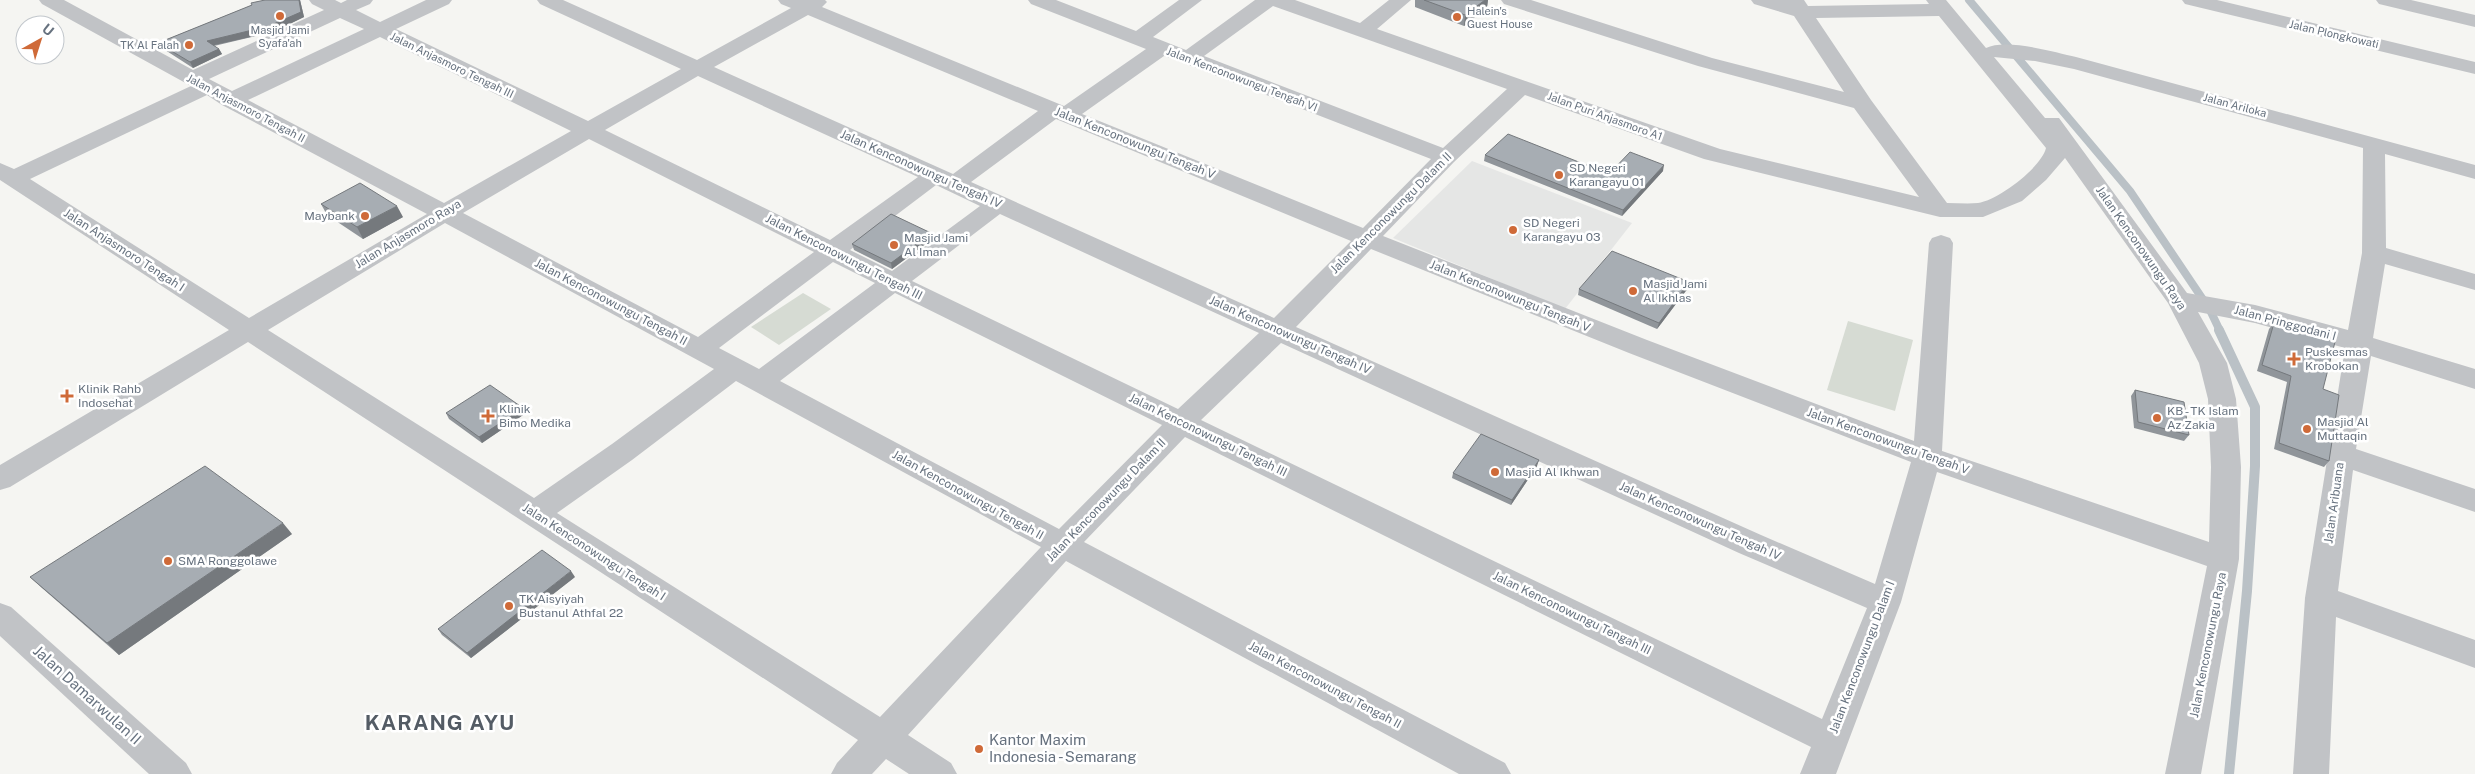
<svg xmlns="http://www.w3.org/2000/svg" width="2475" height="774" font-family="'Public Sans',sans-serif">
<style>
.built{fill:#e5e6e5}
.green{fill:#d6dbd3}
.lines{fill:none;stroke-linecap:round;stroke-linejoin:round}
.stream-far1{stroke:#bac1c6;stroke-width:8}
.stream{stroke:#bac1c6;stroke-width:10}
.minor{fill:#c1c3c6;fill-rule:evenodd}
.wall{fill:#90959a}
.shaded-wall{fill:#75797d}
.building{fill:#a7adb3;stroke:#75797d}
.poi-dot{fill:#cf6a38;stroke:#fff;stroke-width:2}
.labels{text-anchor:middle;stroke-width:5;stroke-linejoin:round;paint-order:stroke}
.far-poi-label{font-size:11px;fill:#67727f;stroke:#fff;text-anchor:start}
.far-street-label{font-size:11px;fill:#67727f;stroke:#fff}
.street-label{font-size:12px;fill:#67727f;stroke:#fff}
.poi-label{font-size:12px;fill:#67727f;stroke:#fff;text-anchor:start}
.near-street-label{font-size:15px;fill:#67727f;stroke:#fff}
.near-poi-label{font-size:15px;fill:#67727f;stroke:#fff;text-anchor:start}
.near-district-label{font-size:21px;font-weight:bold;letter-spacing:1px;fill:#545c65;stroke:#fff}
</style>
<rect width="100%" height="100%" fill="#f5f5f2"/>
<!-- built -->
<path class="built" d="M 1472,161 L 1632,223 L 1565,309 L 1393,238 Z"/>
<!-- green -->
<g class="green">
<path d="M 803,293 L 831,309 L 779,345 L 751,327 Z"/>
<path d="M 1848,321 L 1913,340 L 1895,411 L 1827,390 Z"/>
</g>
<g class="lines">
<!-- stream-far1 -->
<path class="stream-far1" d="M 1969,0 L 2130,191 L 2210,310 L 2220,331"/>
<!-- stream -->
<path class="stream" d="M 2219,330 L 2255,407 L 2255,466 L 2247,591 L 2229,774"/>
<!-- minor -->
<g class="minor">
<path d="M 39,0 L 64,0 L 193,70 L 324,10 L 312,4 L 309,0 L 335,0 L 341,3 L 347,0 L 373,0 L 370,4 L 356,10 L 380,22 L 426,0 L 452,0 L 449,4 L 396,29 L 588,121 L 681,69 L 540,4 L 537,0 L 563,0 L 697,60 L 791,8 L 781,4 L 778,0 L 825,0 L 827,2 L 822,7 L 1064,106 L 1146,49 L 1031,4 L 1028,0 L 1056,0 L 1136,31 L 1179,0 L 1202,0 L 1153,37 L 1186,50 L 1255,0 L 1295,0 L 1360,23 L 1389,0 L 1411,0 L 1377,29 L 1720,149 L 1919,197 L 1854,108 L 1698,66 L 1504,4 L 1501,0 L 1531,0 L 1712,58 L 1844,92 L 1794,16 L 1754,4 L 1751,0 L 1804,0 L 1808,6 L 1929,4 L 1926,0 L 1946,0 L 1986,48 C 2006,38 2054,52 2076,57 L 2475,165 L 2475,179 L 2385,154 L 2386,248 L 2475,274 L 2475,290 L 2385,264 L 2373,338 L 2475,369 L 2475,389 L 2371,356 L 2356,449 L 2475,489 L 2475,512 L 2353,470 L 2338,591 L 2475,640 L 2475,668 L 2336,617 L 2329,774 L 2293,774 L 2305,598 L 2345,348 L 2255,323 L 2198,312 L 2227,363 L 2236,399 L 2241,467 L 2239,559 L 2201,774 L 2165,774 L 2207,566 L 1937,472 L 1901,602 L 1836,774 L 1800,774 L 1811,747 L 1185,437 L 1084,542 L 1505,763 L 1511,774 L 1459,774 L 1066,561 L 908,735 L 951,763 L 957,774 L 909,774 L 886,759 L 872,774 L 831,774 L 837,763 L 858,740 L 248,342 L 10,487 L 0,490 L 0,465 L 229,330 L 0,180 L 0,163 L 14,169 L 191,86 L 42,4 ZM 1273,6 L 1507,89 L 1443,148 L 1204,56 ZM 808,15 L 1038,111 L 953,174 L 714,67 ZM 1939,16 L 2046,148 C 2041,168 1998,200 1978,203 C 1968,204 1957,203 1947,203 L 1871,100 L 1816,18 ZM 340,18 L 364,29 L 232,91 L 209,79 ZM 380,37 L 571,131 L 444,203 L 248,100 ZM 1164,56 L 1181,62 L 1431,159 L 1363,228 L 1082,114 ZM 1994,57 L 2035,61 L 2074,69 L 2363,148 L 2362,253 L 2348,330 L 2255,305 L 2187,293 L 2059,118 L 2045,118 ZM 698,76 L 918,177 L 830,240 L 605,130 ZM 207,95 L 222,105 L 427,214 L 249,318 L 30,179 ZM 1525,95 L 1704,159 L 1940,217 L 1983,217 L 2022,201 L 2046,180 L 2065,158 L 2168,303 L 2199,363 L 2208,399 L 2211,467 L 2209,542 L 1942,451 L 1953,243 L 1950,238 L 1941,235 L 1932,238 L 1929,243 L 1914,441 L 1647,340 L 1383,236 L 1454,162 ZM 1056,119 L 1351,241 L 1274,318 L 971,182 ZM 589,139 L 814,252 L 698,337 L 463,213 ZM 936,185 L 980,206 L 892,271 L 850,250 ZM 1000,214 L 1259,333 L 1178,409 L 912,281 ZM 445,223 L 714,369 L 612,444 L 534,498 L 268,330 ZM 1371,249 L 1629,353 L 1911,462 L 1875,584 L 1761,535 L 1296,327 ZM 833,262 L 875,283 L 759,369 L 719,348 ZM 895,293 L 1162,425 L 1059,529 L 780,381 ZM 1281,343 L 1739,553 L 1867,608 L 1822,719 L 1201,420 ZM 736,381 L 1041,547 L 880,717 L 557,513 L 632,460 Z"/>
<path d="M 2182,0 L 2217,0 L 2475,62 L 2475,74 L 2185,4 Z"/>
<path d="M 2376,0 L 2411,0 L 2475,15 L 2475,27 L 2379,4 Z"/>
<path d="M 0,603 L 11,607 L 186,763 L 192,774 L 149,774 L 0,636 Z"/>
</g>
</g>
<!-- wall -->
<g class="wall">
<path d="M 265,0 L 300,0 L 304,17 L 273,32 L 214,46 L 219,49 L 222,54 L 193,68 L 162,48 L 158,43 Z"/>
<path d="M 1415,0 L 1488,0 L 1487,7 L 1464,26 L 1415,7 Z"/>
<path d="M 1485,155 L 1609,174 L 1663,171 L 1622,216 L 1484,161 Z"/>
<path d="M 321,204 L 403,217 L 363,239 L 327,215 Z"/>
<path d="M 932,239 L 892,269 L 854,250 L 852,244 Z"/>
<path d="M 1688,288 L 1657,329 L 1578,295 L 1579,289 Z"/>
<path d="M 2274,323 L 2323,389 L 2329,461 L 2324,467 L 2274,449 L 2287,382 L 2257,371 L 2269,329 Z"/>
<path d="M 2135,390 L 2189,435 L 2184,441 L 2134,428 L 2131,396 Z"/>
<path d="M 523,408 L 526,413 L 482,443 L 449,419 L 446,413 Z"/>
<path d="M 1537,466 L 1511,505 L 1452,478 L 1453,473 Z"/>
<path d="M 292,534 L 119,655 L 42,588 L 30,577 Z"/>
<path d="M 575,577 L 471,658 L 442,635 L 438,629 Z"/>
</g>
<!-- shaded-wall -->
<g class="shaded-wall">
<path d="M 299,0 L 300,0 L 304,17 L 273,32 L 210,46 L 207,41 Z"/>
<path d="M 1485,0 L 1488,0 L 1487,7 L 1464,26 L 1465,15 Z"/>
<path d="M 219,49 L 222,54 L 193,68 L 190,62 Z"/>
<path d="M 1664,165 L 1663,171 L 1622,216 L 1623,210 Z"/>
<path d="M 397,206 L 403,217 L 363,239 L 357,227 Z"/>
<path d="M 931,233 L 932,239 L 892,269 L 891,263 Z"/>
<path d="M 1689,282 L 1688,288 L 1657,329 L 1659,323 Z"/>
<path d="M 523,408 L 526,413 L 482,443 L 479,437 Z"/>
<path d="M 1539,460 L 1537,466 L 1511,505 L 1512,500 Z"/>
<path d="M 283,523 L 292,534 L 119,655 L 107,643 Z"/>
<path d="M 571,571 L 575,577 L 471,658 L 467,653 Z"/>
</g>
<!-- building -->
<g class="building">
<path d="M 265,0 L 299,0 L 301,12 L 269,26 L 207,41 L 219,49 L 190,62 L 158,43 L 252,5 L 251,3 Z"/>
<path d="M 1424,0 L 1485,0 L 1465,15 Z"/>
<path d="M 1508,134 L 1609,174 L 1630,152 L 1664,165 L 1623,210 L 1485,155 Z"/>
<path d="M 360,183 L 397,206 L 357,227 L 321,204 Z"/>
<path d="M 891,214 L 931,233 L 891,263 L 852,244 Z"/>
<path d="M 1612,251 L 1689,282 L 1659,323 L 1579,289 Z"/>
<path d="M 2274,323 L 2335,342 L 2323,389 L 2339,395 L 2329,461 L 2279,443 L 2291,376 L 2262,365 Z"/>
<path d="M 490,385 L 523,408 L 479,437 L 446,413 Z"/>
<path d="M 2135,390 L 2184,402 L 2189,435 L 2138,422 Z"/>
<path d="M 1481,434 L 1539,460 L 1512,500 L 1453,473 Z"/>
<path d="M 205,466 L 283,523 L 107,643 L 30,577 Z"/>
<path d="M 542,550 L 571,571 L 467,653 L 438,629 Z"/>
</g>
<!-- markers -->
<g class="poi-dot">
<circle cx="280" cy="16" r="5"/>
<circle cx="1457" cy="17" r="5"/>
<circle cx="189" cy="45" r="5"/>
<circle cx="1559" cy="175" r="5"/>
<circle cx="365" cy="216" r="5"/>
<circle cx="1513" cy="230" r="5"/>
<circle cx="894" cy="245" r="5"/>
<circle cx="1633" cy="291" r="5"/>
<path d="M2291.5 351.5h5v5h5v5h-5v5h-5v-5h-5v-5h5z"/>
<path d="M64.5 388.5h5v5h5v5h-5v5h-5v-5h-5v-5h5z"/>
<path d="M485.5 408.5h5v5h5v5h-5v5h-5v-5h-5v-5h5z"/>
<circle cx="2157" cy="418" r="5"/>
<circle cx="2307" cy="429" r="5"/>
<circle cx="1495" cy="472" r="5"/>
<circle cx="168" cy="561" r="5"/>
<circle cx="509" cy="606" r="5"/>
<circle cx="979" cy="749" r="5"/>
</g>
<g class="labels">
<!-- far-poi labels -->
<g class="far-poi-label">
<text x="1467" y="15">Halein's<tspan x="1467" dy="13">Guest House</tspan></text>
<text x="280" y="34" text-anchor="middle">Masjid Jami<tspan x="280" dy="13">Syafa'ah</tspan></text>
<text x="179" y="49" text-anchor="end">TK Al Falah</text>
</g>
<!-- far-street labels -->
<g class="far-street-label">
<text transform="translate(2334 34) rotate(13)" y="4">Jalan Plongkowati</text>
<text transform="translate(452 65) rotate(26)" y="4">Jalan Anjasmoro Tengah III</text>
<text transform="translate(1242 79) rotate(21)" y="4">Jalan Kenconowungu Tengah VI</text>
<text transform="translate(2235 105) rotate(15)" y="4">Jalan Ariloka</text>
<text transform="translate(246 108) rotate(28)" y="4">Jalan Anjasmoro Tengah II</text>
<text transform="translate(1605 116) rotate(20)" y="4">Jalan Puri Anjasmoro A1</text>
</g>
<!-- street labels -->
<g class="street-label">
<text transform="translate(1135 143) rotate(22)" y="4">Jalan Kenconowungu Tengah V</text>
<text transform="translate(921 169) rotate(24)" y="4">Jalan Kenconowungu Tengah IV</text>
<text transform="translate(1391 213) rotate(-45)" y="4">Jalan Kenconowungu Dalam II</text>
<text transform="translate(408 234) rotate(-31)" y="4">Jalan Anjasmoro Raya</text>
<text transform="translate(2141 248) rotate(55)" y="4">Jalan Kenconowungu Raya</text>
<text transform="translate(124 250) rotate(33)" y="4">Jalan Anjasmoro Tengah I</text>
<text transform="translate(844 257) rotate(27)" y="4">Jalan Kenconowungu Tengah III</text>
<text transform="translate(1510 296) rotate(22)" y="4">Jalan Kenconowungu Tengah V</text>
<text transform="translate(611 302) rotate(28)" y="4">Jalan Kenconowungu Tengah II</text>
<text transform="translate(2285 323) rotate(15)" y="4">Jalan Pringgodani I</text>
<text transform="translate(1290 335) rotate(24)" y="4">Jalan Kenconowungu Tengah IV</text>
<text transform="translate(1208 435) rotate(26)" y="4">Jalan Kenconowungu Tengah III</text>
<text transform="translate(1888 441) rotate(20)" y="4">Jalan Kenconowungu Tengah V</text>
<text transform="translate(968 495) rotate(29)" y="4">Jalan Kenconowungu Tengah II</text>
<text transform="translate(1106 500) rotate(-46)" y="4">Jalan Kenconowungu Dalam II</text>
<text transform="translate(2334 503) rotate(-82)" y="4">Jalan Aribuana</text>
<text transform="translate(1700 521) rotate(24)" y="4">Jalan Kenconowungu Tengah IV</text>
<text transform="translate(594 552) rotate(33)" y="4">Jalan Kenconowungu Tengah I</text>
<text transform="translate(1572 613) rotate(26)" y="4">Jalan Kenconowungu Tengah III</text>
<text transform="translate(2208 645) rotate(-79)" y="4">Jalan Kenconowungu Raya</text>
<text transform="translate(1862 657) rotate(-69)" y="4">Jalan Kenconowungu Dalam I</text>
<text transform="translate(1325 685) rotate(28)" y="4">Jalan Kenconowungu Tengah II</text>
</g>
<!-- poi labels -->
<g class="poi-label">
<text x="1569" y="172">SD Negeri<tspan x="1569" dy="14">Karangayu 01</tspan></text>
<text x="355" y="220" text-anchor="end">Maybank</text>
<text x="1523" y="227">SD Negeri<tspan x="1523" dy="14">Karangayu 03</tspan></text>
<text x="904" y="242">Masjid Jami<tspan x="904" dy="14">Al Iman</tspan></text>
<text x="1643" y="288">Masjid Jami<tspan x="1643" dy="14">Al Ikhlas</tspan></text>
<text x="2305" y="356">Puskesmas<tspan x="2305" dy="14">Krobokan</tspan></text>
<text x="78" y="393">Klinik Rahb<tspan x="78" dy="14">Indosehat</tspan></text>
<text x="499" y="413">Klinik<tspan x="499" dy="14">Bimo Medika</tspan></text>
<text x="2167" y="415">KB - TK Islam<tspan x="2167" dy="14">Az Zakia</tspan></text>
<text x="2317" y="426">Masjid Al<tspan x="2317" dy="14">Muttaqin</tspan></text>
<text x="1505" y="476">Masjid Al Ikhwan</text>
<text x="178" y="565">SMA Ronggolawe</text>
<text x="519" y="603">TK Aisyiyah<tspan x="519" dy="14">Bustanul Athfal 22</tspan></text>
</g>
<!-- near-street labels -->
<g class="near-street-label">
<text transform="translate(87 695) rotate(42)" y="5">Jalan Damarwulan II</text>
</g>
<!-- near-poi labels -->
<g class="near-poi-label">
<text x="989" y="745">Kantor Maxim<tspan x="989" dy="17">Indonesia - Semarang</tspan></text>
</g>
<!-- near-district labels -->
<g class="near-district-label">
<text x="440" y="730">KARANG AYU</text>
</g>
</g>
<!-- north arrow -->
<g transform="translate(40 40) rotate(39)"><circle r="24" fill="#ffffff" stroke="#c2c7cc"/>
<path d="M0-4L9 19L0 12L-9 19Z" fill="#cf6a38"/>
<text y="-8" font-size="14" font-weight="bold" text-anchor="middle" fill="#67727f">U</text>
</g>
</svg>
